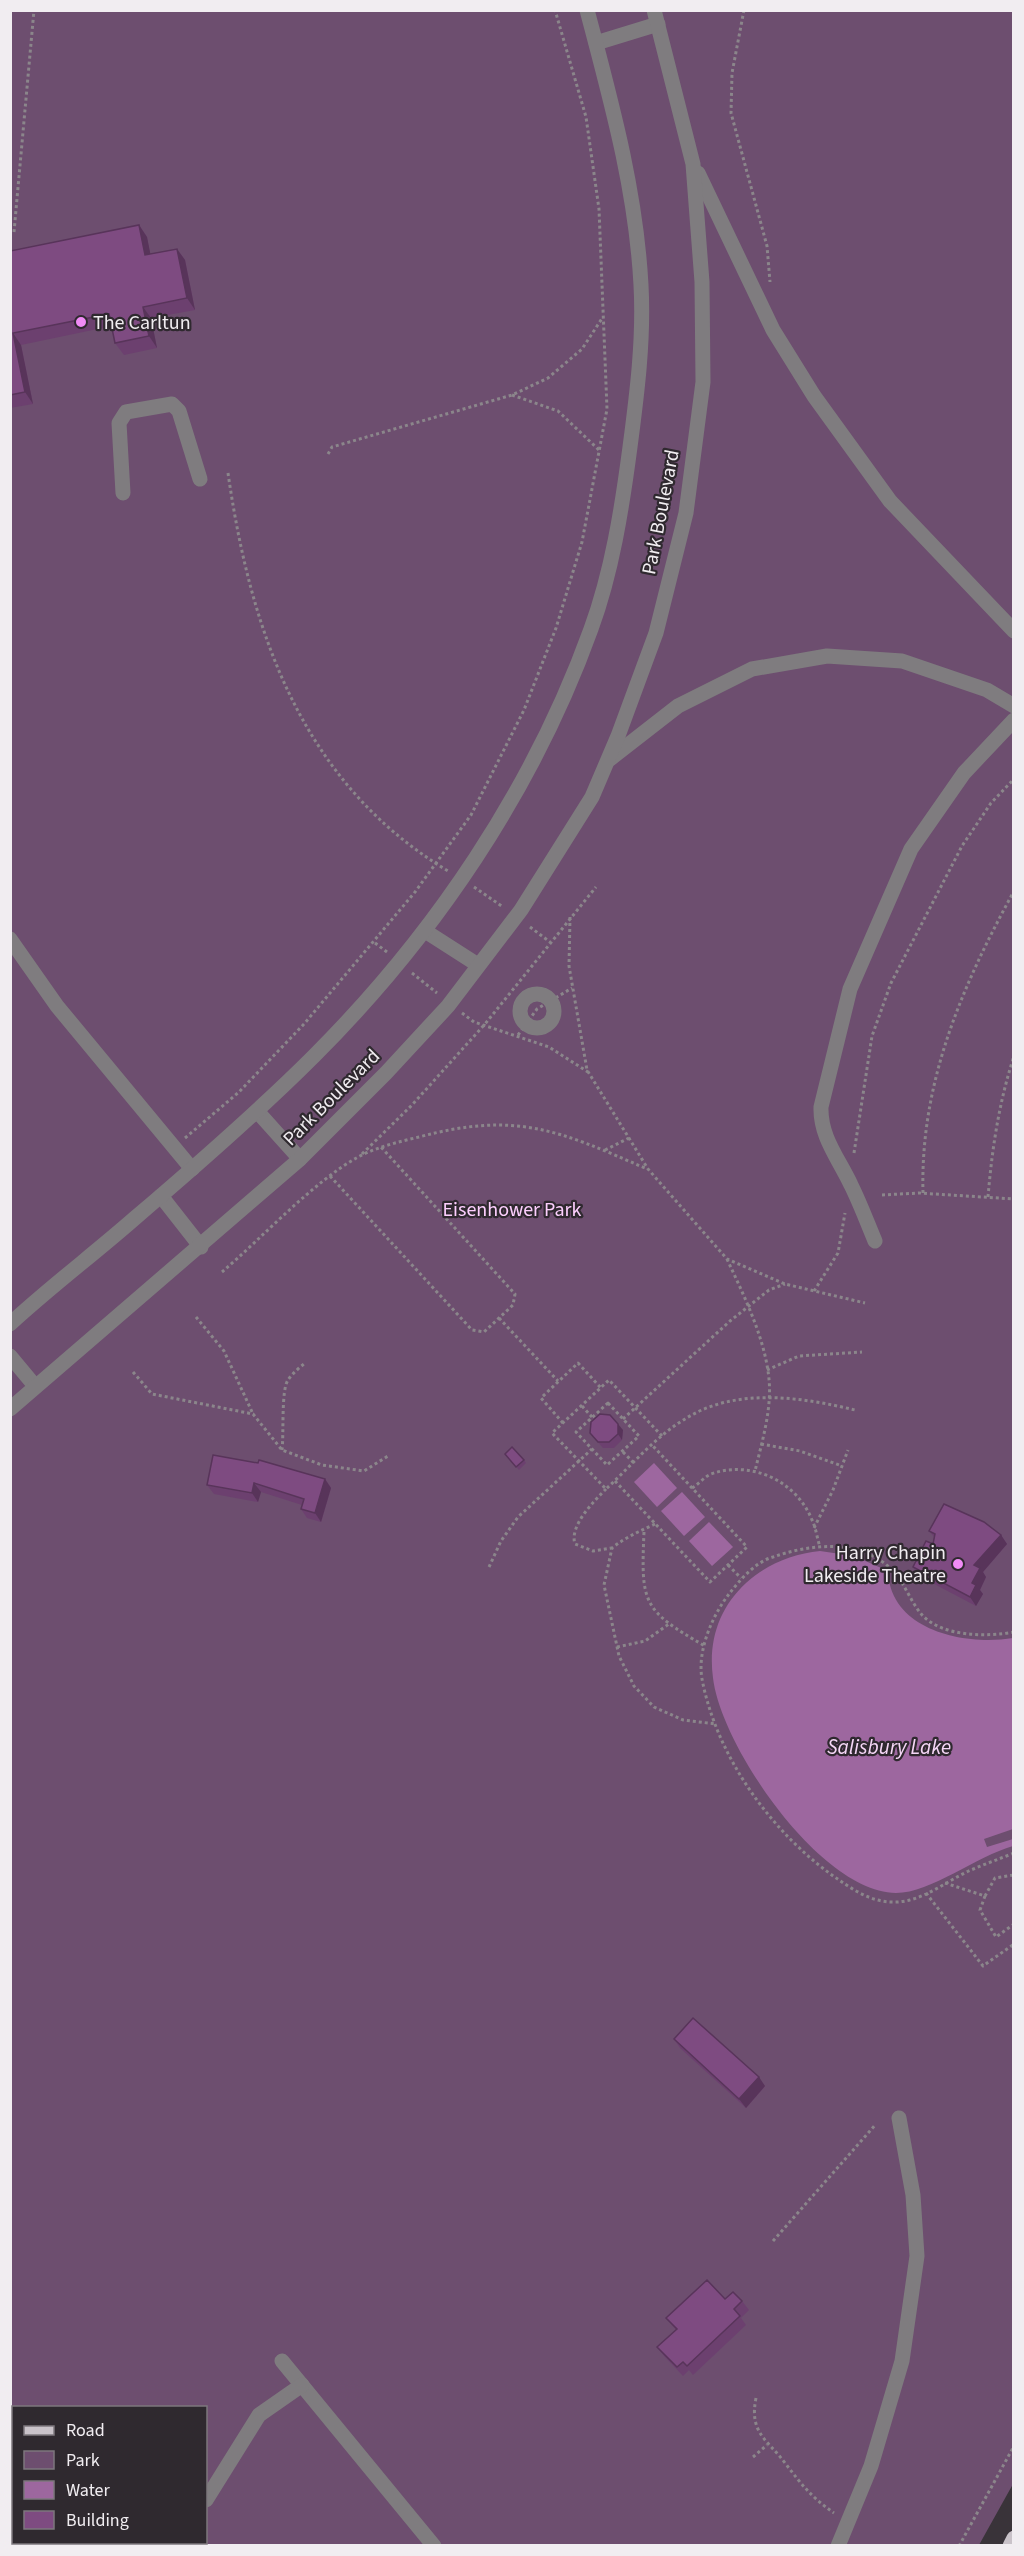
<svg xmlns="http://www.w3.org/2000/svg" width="1024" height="2556" font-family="'Source Sans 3',sans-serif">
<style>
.green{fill:#6d4e6f;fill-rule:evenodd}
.water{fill:#9d679f}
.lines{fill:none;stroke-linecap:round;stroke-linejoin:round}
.path{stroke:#8b868b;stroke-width:3;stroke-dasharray:3 3;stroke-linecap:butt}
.minor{stroke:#7f7c7f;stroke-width:15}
.major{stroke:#c9c2c9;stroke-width:15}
.wall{fill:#6c406f}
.shaded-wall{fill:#58345a}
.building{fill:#7e4b81;stroke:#58345a;stroke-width:1.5}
.poi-dot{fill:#f08bf5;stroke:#2f292f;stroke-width:2}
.labels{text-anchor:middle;stroke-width:4.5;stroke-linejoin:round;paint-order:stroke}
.poi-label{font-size:20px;fill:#f1edf1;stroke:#2f292f;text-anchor:start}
.street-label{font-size:20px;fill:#f1edf1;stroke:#2f292f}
.park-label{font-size:20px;fill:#fdcffe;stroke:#2f292f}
.water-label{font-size:21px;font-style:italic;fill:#f6d7f7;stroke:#2f292f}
</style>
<rect width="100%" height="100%" fill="#393339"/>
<!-- green -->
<path class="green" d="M 11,11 L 1013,11 L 1013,2484 L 979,2545 L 11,2546 ZM 14,2408 L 206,2408 L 206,2542 L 14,2542 Z"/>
<!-- water -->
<g class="water">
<path d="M 654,1463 L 677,1488 L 657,1507 L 634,1482 Z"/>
<path d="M 682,1492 L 705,1517 L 684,1536 L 661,1511 Z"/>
<path d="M 709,1522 L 733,1547 L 712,1566 L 689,1541 Z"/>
<path d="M 820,1551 L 854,1556 L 888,1571 C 890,1631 966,1646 1013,1638 L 1013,1829 L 984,1839 L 987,1847 L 1013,1839 L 1013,1846 C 977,1856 931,1893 896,1893 C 820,1892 721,1746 713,1678 C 708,1641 719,1608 746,1583 C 767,1564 792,1554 820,1551 Z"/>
</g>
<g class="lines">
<!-- path -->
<g class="path">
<path d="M 744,10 L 732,73 L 731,113 L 767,246 L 770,282"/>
<path d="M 14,232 L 34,10"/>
<path d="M 512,395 L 558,411 L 599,450"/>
<path d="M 328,454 L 332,447 L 512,395 L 548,378 L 582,349 L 603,317"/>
<path d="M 228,473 C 251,633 302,783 448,871"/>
<path d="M 474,887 L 503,907"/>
<path d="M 570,917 L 569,966 L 587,1070 L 648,1169 L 727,1259 L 785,1284 L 865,1303"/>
<path d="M 530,927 L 550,942"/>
<path d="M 375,943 L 387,952"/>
<path d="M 412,973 L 437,993"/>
<path d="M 462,1013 L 474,1022 L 549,1047 L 588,1072"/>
<path d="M 518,1035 L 537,1009 L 572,988"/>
<path d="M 185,1138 L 239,1092 L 304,1024 L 415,892 L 471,815 L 524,710 L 556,628 L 582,542 L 607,409 L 599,209 L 586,117 L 555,10"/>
<path d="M 605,1150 L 629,1138"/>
<path d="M 854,1153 L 872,1036 L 891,983 L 962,846 L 991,803 L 1014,779"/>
<path d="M 362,1154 L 412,1105 L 485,1024 L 596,887"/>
<path d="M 330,1176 L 472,1330 L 484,1332 L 513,1305 L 515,1294 L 381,1147"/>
<path d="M 923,1193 C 920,1083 962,986 1014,891"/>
<path d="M 882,1195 L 919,1193 L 1014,1199"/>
<path d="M 988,1197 C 992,1149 999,1102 1014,1056"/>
<path d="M 727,1259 C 744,1296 765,1338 769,1379 C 772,1409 762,1442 755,1471"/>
<path d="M 222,1272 C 263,1237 313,1182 358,1157 C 377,1147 398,1142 419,1137 C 516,1111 558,1130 647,1169"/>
<path d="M 814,1291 L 838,1253 L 845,1213"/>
<path d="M 196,1317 L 224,1351 L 253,1414"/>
<path d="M 499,1318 L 558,1381"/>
<path d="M 767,1370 L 799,1356 L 862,1352"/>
<path d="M 133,1372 L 152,1394 L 253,1414 L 282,1450 L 322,1465 L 364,1471 L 388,1456"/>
<path d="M 608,1403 L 639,1436 L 607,1465 L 576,1432 Z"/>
<path d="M 582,1406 L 592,1417"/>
<path d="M 623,1419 L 730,1321 L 769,1290 L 785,1284"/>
<path d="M 563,1423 L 541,1398 L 578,1363 L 601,1388"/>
<path d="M 662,1436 L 609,1380 L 552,1433 L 606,1489 C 631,1466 655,1437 685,1419 C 735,1387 801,1397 855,1410"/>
<path d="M 761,1444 L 800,1451 L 842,1466"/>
<path d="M 282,1450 C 284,1434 281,1390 288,1380 C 292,1374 299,1368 305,1363"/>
<path d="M 623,1452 L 634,1463"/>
<path d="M 615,1481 L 710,1582 L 747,1547 L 653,1446"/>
<path d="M 692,1488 C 699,1484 704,1477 711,1474 C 750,1460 796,1480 812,1520 C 816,1528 817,1538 820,1547"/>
<path d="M 606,1489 C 594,1501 569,1526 575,1544 L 593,1551 L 611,1548"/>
<path d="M 655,1524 C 640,1531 626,1537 612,1548 L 604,1585 L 619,1656 L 634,1686 L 654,1707 L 683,1720 L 716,1724"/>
<path d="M 814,1528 L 833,1490 L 848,1450"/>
<path d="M 644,1532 C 641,1603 642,1610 705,1646"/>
<path d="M 728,1565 L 741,1578"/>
<path d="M 489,1567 L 501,1541 L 518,1517 L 592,1449"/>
<path d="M 1014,1632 C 987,1637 944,1637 923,1616 C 910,1602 904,1580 889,1567 C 858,1539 810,1544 773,1557 C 755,1562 740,1580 729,1594 C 712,1616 697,1651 702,1679 C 717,1758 773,1835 839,1880 C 855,1891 872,1902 893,1902 C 921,1903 946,1881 971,1870 C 985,1864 999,1859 1014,1853"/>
<path d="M 617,1647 L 645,1641 L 669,1624"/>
<path d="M 945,1883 L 985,1896 L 995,1878 L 1014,1875"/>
<path d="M 926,1893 L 983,1966 L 1014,1944"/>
<path d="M 985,1896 L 980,1910 L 996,1937 L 1014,1924"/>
<path d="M 773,2241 L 876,2124"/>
<path d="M 756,2398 C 749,2433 767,2439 785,2463 C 802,2485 811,2497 834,2513"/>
<path d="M 753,2457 L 767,2445"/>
<path d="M 959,2546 L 1014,2446"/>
</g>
<!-- minor -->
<g class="minor">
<path d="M 596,43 L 658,24"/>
<path d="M 698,173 L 773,330 L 814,396 L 890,501 L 1014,631"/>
<path d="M 123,493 L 119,423 L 126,412 L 172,404 L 179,411 L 200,479"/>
<path d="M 610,759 L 678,706 L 752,669 L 827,656 L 902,661 L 987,690 L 1014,706"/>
<path d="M 425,931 L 478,965"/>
<path d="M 10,939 L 57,1006 L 192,1169"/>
<circle cx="537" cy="1011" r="17"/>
<path d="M 257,1111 L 300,1159"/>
<path d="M 161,1196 L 201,1247"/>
<path d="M 875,1241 C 867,1222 860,1203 851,1185 C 839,1159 820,1137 821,1107 L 850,989 L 911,849 L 964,773 L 1014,720"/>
<path d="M 10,1324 C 50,1287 94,1254 135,1218 C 196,1166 257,1113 314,1056 C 434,936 533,790 591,629 C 612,572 622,508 630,447 C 637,394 644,339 641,285 C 636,190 611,101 587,10"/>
<path d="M 10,1356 L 35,1386"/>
<path d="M 10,1409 L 300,1159 L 386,1073 L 448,1006 L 521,910 L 592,797 L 618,736 L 656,633 L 686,513 L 703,382 L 702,282 L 693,164 L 654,10"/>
<path d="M 282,2361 L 434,2546"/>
<path d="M 206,2500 L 259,2415 L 302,2385"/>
<path d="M 165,2546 L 169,2542"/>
<path d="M 838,2546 L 871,2466 L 902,2361 L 917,2256 L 913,2195 L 899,2118"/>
</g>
<!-- major -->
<path class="major" d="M 1010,2546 L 1014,2538"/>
</g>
<!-- wall -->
<g class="wall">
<path d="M 139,225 L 147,237 L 150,254 L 177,249 L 185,260 L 195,310 L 151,318 L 157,348 L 124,355 L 115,343 L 112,326 L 21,345 L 33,404 L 10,408 L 10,251 Z"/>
<path d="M 623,1430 L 622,1440 L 614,1448 L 603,1448 L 590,1433 Z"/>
<path d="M 505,1454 L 524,1460 L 526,1463 L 519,1470 Z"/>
<path d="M 325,1479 L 331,1488 L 321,1522 L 307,1518 L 301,1509 L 302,1505 L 261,1492 L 258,1502 L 214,1494 L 207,1485 Z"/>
<path d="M 929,1531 L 1001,1535 L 1007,1544 L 983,1572 L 986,1577 L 980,1590 L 983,1594 L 976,1606 L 919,1576 L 913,1567 L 933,1544 L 934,1537 Z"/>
<path d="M 674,2039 L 765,2086 L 746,2108 L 680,2048 Z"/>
<path d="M 725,2299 L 742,2301 L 749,2310 L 741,2318 L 746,2325 L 693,2375 L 689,2370 L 683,2376 L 664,2356 L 657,2347 L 676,2330 L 666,2318 Z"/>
</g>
<!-- shaded-wall -->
<g class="shaded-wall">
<path d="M 139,225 L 147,237 L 153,267 L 145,255 Z"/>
<path d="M 177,249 L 185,260 L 195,310 L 187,298 Z"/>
<path d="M 143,307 L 151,318 L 157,348 L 149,336 Z"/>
<path d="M 13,333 L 21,345 L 33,404 L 25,392 Z"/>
<path d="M 618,1424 L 623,1430 L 622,1440 L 618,1434 Z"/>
<path d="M 325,1479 L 331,1488 L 321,1522 L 315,1513 Z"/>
<path d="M 254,1483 L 261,1492 L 258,1502 L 252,1493 Z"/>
<path d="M 1001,1535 L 1007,1544 L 983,1572 L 986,1577 L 980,1590 L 983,1594 L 976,1606 L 970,1597 L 974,1565 Z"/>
<path d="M 759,2077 L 765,2086 L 746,2108 L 739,2099 Z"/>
</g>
<!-- building -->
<g class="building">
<path d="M 139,225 L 145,255 L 177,249 L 187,298 L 143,307 L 149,336 L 115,343 L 109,314 L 13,333 L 25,392 L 10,395 L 10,251 Z"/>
<path d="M 600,1414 L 610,1415 L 618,1424 L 618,1434 L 609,1442 L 598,1442 L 590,1433 L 591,1422 Z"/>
<path d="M 512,1447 L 524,1460 L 516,1467 L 505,1454 Z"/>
<path d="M 213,1455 L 258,1463 L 259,1460 L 325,1479 L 315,1513 L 301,1509 L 304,1499 L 254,1483 L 252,1493 L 207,1485 Z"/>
<path d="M 944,1504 L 984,1522 L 1001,1535 L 974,1565 L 980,1568 L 972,1583 L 976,1585 L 970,1597 L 913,1567 L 926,1541 L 933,1544 L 935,1534 L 929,1531 Z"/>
<path d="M 693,2018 L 759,2077 L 739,2099 L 674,2039 Z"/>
<path d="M 707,2280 L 725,2299 L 733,2292 L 742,2301 L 734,2309 L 740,2316 L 687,2366 L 683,2362 L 677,2367 L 657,2347 L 677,2329 L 666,2318 Z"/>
</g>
<!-- markers -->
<g class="poi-dot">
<circle cx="81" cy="322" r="6"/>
<circle cx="958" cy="1564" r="6"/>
</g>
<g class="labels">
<!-- poi labels -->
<g class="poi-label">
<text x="93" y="329">The Carltun</text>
<text x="946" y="1559" text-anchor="end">Harry Chapin<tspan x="946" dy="23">Lakeside Theatre</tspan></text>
</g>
<!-- street labels -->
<g class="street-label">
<text transform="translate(660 512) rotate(-79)" y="7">Park Boulevard</text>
<text transform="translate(331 1097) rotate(-45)" y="7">Park Boulevard</text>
</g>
<!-- park labels -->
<g class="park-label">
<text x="512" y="1216">Eisenhower Park</text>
</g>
<!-- water labels -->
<g class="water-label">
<text x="889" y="1754">Salisbury Lake</text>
</g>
</g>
<!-- border -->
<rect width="1024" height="2556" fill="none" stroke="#f1edf1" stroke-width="24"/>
<!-- legend -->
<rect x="12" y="2406" width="195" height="138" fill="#2f292f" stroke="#7d777d" stroke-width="1.5"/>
<rect x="24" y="2426" width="30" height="9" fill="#c9c2c9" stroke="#7d777d" stroke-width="1.5"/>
<text x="66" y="2436" font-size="18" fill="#f1edf1">Road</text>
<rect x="24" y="2451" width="30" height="18" fill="#6d4e6f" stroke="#7d777d" stroke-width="1.5"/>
<text x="66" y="2466" font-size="18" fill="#f1edf1">Park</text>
<rect x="24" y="2481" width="30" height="18" fill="#9d679f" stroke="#7d777d" stroke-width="1.5"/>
<text x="66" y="2496" font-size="18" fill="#f1edf1">Water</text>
<rect x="24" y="2511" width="30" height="18" fill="#7e4b81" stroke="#7d777d" stroke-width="1.5"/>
<text x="66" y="2526" font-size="18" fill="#f1edf1">Building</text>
</svg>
